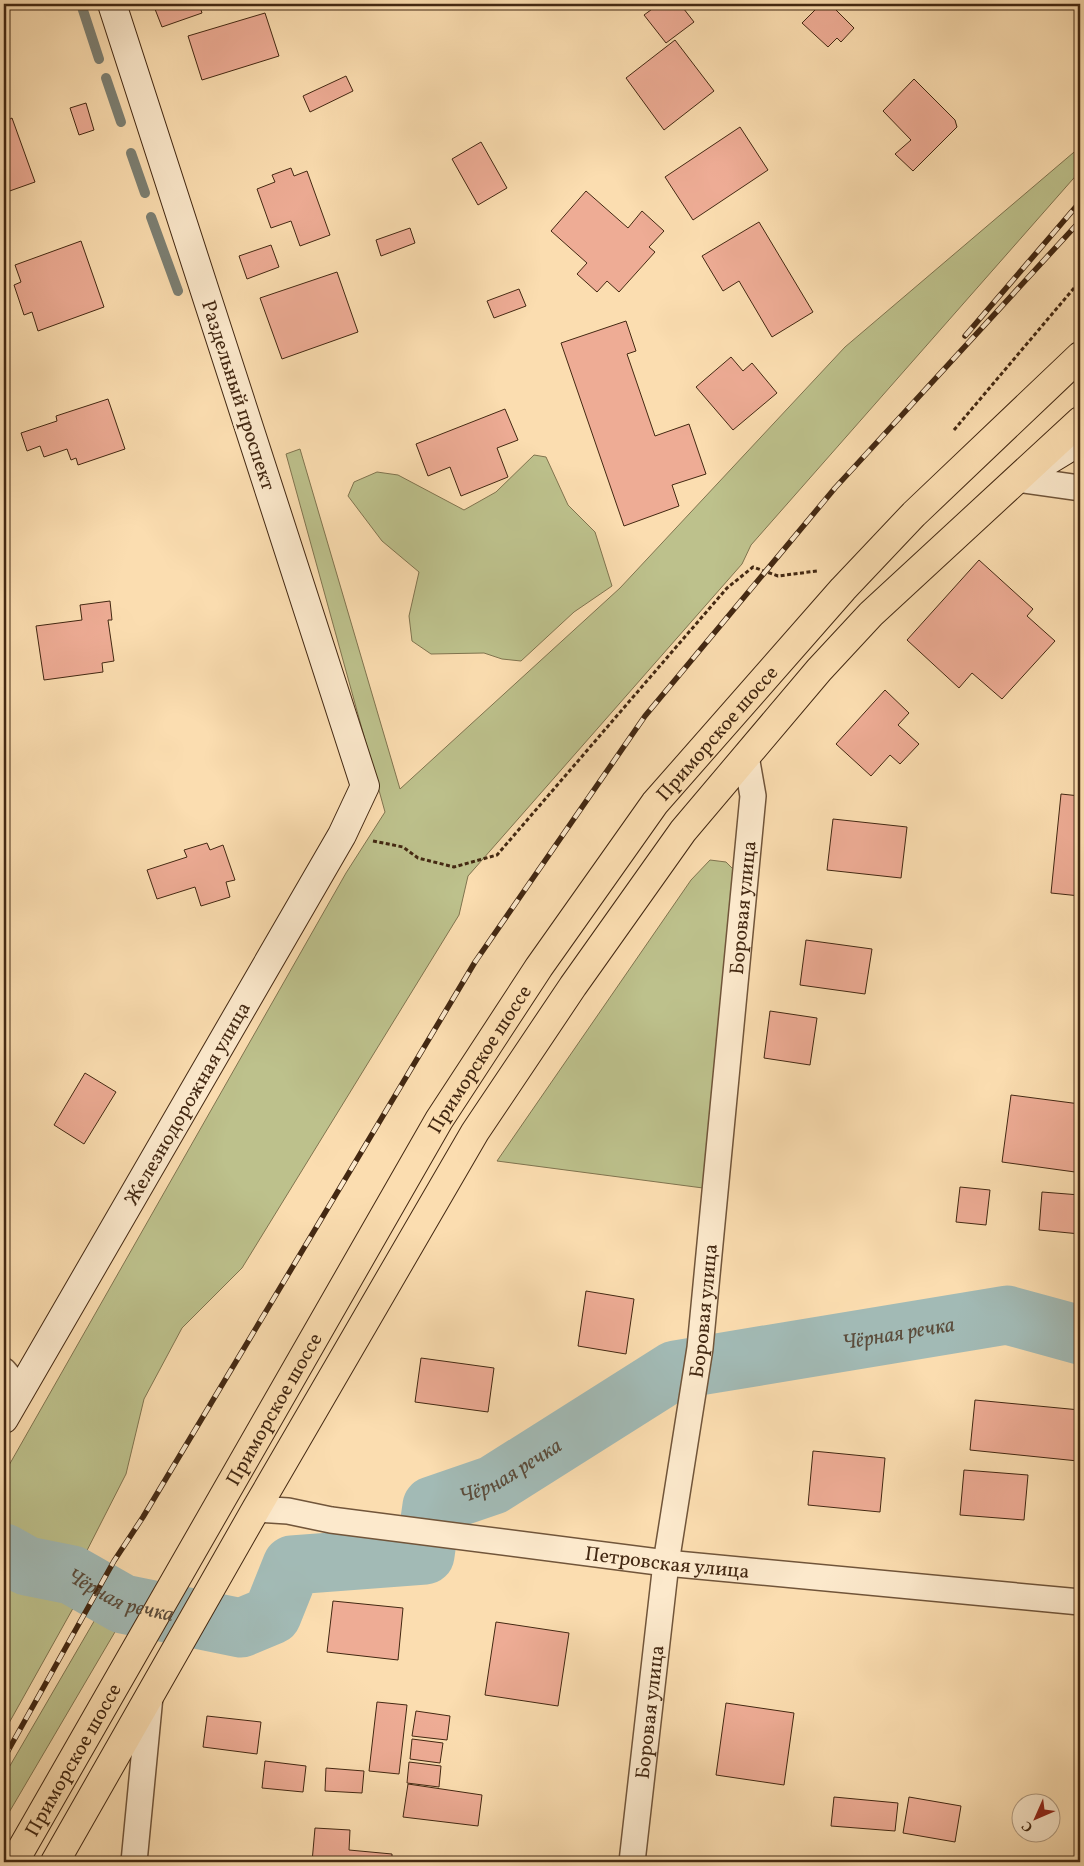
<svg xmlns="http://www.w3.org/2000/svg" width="1084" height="1866" font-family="Vollkorn,serif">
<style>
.green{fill:#bdc18c;stroke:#80744f}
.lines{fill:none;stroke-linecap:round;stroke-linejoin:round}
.stream{stroke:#7c8074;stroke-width:10}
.river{stroke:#a2bab5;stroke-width:59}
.building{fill:#eeac95;stroke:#432812}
.street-casing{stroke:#71553a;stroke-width:28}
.secondary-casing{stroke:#432812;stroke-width:30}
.primary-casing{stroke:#432812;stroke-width:30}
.path{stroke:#432812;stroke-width:3;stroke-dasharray:4 2.5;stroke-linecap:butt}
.street{stroke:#fce9cc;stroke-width:25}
.secondary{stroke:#fce9cc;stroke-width:28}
.primary{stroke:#fbddb0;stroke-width:28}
.rail-casing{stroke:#432812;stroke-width:5.5}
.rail{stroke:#fce9cc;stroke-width:4;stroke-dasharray:11;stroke-linecap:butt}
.labels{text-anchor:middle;stroke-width:5;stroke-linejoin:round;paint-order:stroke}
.street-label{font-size:20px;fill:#432812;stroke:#fce9cc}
.water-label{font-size:21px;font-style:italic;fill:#5b4c3b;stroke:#fce9cc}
</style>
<rect width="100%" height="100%" fill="#fbddb0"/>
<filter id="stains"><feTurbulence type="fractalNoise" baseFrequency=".004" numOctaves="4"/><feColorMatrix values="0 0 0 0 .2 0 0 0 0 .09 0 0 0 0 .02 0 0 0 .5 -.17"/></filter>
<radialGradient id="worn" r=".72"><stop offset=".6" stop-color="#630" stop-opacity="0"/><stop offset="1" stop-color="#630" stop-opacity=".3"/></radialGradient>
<!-- green -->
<g class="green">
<path d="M 1080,147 L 1080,171 L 751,545 L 742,564 L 468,876 L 459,915 L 242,1268 L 182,1328 L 144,1399 L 126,1474 L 77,1570 L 43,1565 L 20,1584 L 20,1586 C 47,1574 59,1570 86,1585 L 4,1732 L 4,1474 L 346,873 L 385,812 L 286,454 L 300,449 L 400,789 L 620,588 L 845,347 Z"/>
<path d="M 534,455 L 546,457 L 568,505 L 595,532 L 612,586 L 574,612 L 521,661 L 502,659 L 484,653 L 431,654 L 412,641 L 409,616 L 419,572 L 382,541 L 348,496 L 354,482 L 377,472 L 398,475 L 464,510 L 496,492 Z"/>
<path d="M 710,860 L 726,862 L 739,875 L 703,1188 L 497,1161 L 691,880 Z"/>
<path d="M 107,1599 L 119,1608 L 129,1608 L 4,1821 L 4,1776 Z"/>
</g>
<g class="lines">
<!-- stream -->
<g class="stream">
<path d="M 81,4 L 99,59"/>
<path d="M 106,78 L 121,122"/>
<path d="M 131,153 L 145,193"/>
<path d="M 151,217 L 178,291"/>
</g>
<!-- river -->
<path class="river" id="s1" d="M 4,1553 L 27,1566 L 72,1575 L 123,1604 L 241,1628 L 272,1615 L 292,1565 L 425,1555 L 432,1506 L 493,1485 L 675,1370 L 1007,1315 L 1080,1335"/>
</g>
<!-- building -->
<g class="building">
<path d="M 153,4 L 199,4 L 202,13 L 162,27 Z"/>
<path d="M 659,4 L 680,4 L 694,22 L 666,43 L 644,15 Z"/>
<path d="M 821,4 L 830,4 L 854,28 L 841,42 L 837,38 L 828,47 L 802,23 Z"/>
<path d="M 265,13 L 279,56 L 202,80 L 188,36 Z"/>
<path d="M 675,40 L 714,91 L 664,130 L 626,78 Z"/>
<path d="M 346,76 L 353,91 L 310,112 L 303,96 Z"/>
<path d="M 914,79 L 955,120 L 957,127 L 913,171 L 895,154 L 911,140 L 883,111 Z"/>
<path d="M 86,103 L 94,130 L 79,135 L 70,108 Z"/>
<path d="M 4,116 L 6,121 L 12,118 L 35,182 L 4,193 Z"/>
<path d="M 740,127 L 768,170 L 693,220 L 665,177 Z"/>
<path d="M 481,142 L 507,188 L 478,205 L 452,159 Z"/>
<path d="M 291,168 L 294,176 L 307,171 L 330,235 L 300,246 L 291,221 L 271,228 L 257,189 L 275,182 L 272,175 Z"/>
<path d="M 586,191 L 628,228 L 642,211 L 664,231 L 649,247 L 655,252 L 619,292 L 607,281 L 597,292 L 577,274 L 587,263 L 551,231 Z"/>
<path d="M 759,222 L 813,312 L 772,337 L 739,281 L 723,291 L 702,256 Z"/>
<path d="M 410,228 L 415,243 L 381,256 L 376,240 Z"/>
<path d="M 81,241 L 104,307 L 38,331 L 32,312 L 24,315 L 14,285 L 21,282 L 15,265 Z"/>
<path d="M 271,245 L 279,267 L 247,279 L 239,256 Z"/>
<path d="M 337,272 L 358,332 L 282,359 L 260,298 Z"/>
<path d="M 519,289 L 526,306 L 494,318 L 487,301 Z"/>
<path d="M 626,321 L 636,351 L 627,354 L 655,436 L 689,424 L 706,474 L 672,485 L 679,506 L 624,526 L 561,343 Z"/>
<path d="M 731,357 L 743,371 L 752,363 L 777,393 L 733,430 L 696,387 Z"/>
<path d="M 108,399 L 125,449 L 78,465 L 76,458 L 71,460 L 67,449 L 44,457 L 40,446 L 27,451 L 21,433 L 57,421 L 56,416 Z"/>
<path d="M 505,409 L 518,440 L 497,448 L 508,477 L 461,496 L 450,467 L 428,476 L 416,444 Z"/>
<path d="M 979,560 L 1033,609 L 1027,616 L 1055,641 L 1002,699 L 972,673 L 959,688 L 907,640 Z"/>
<path d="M 110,601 L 112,620 L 108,620 L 114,661 L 102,663 L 103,672 L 44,680 L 36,626 L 82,620 L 80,605 Z"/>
<path d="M 885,690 L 909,713 L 898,725 L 919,744 L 900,764 L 890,755 L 871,776 L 836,744 Z"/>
<path d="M 1061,794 L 1080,796 L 1080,896 L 1051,893 Z"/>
<path d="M 833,819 L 907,827 L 901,878 L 827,870 Z"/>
<path d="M 207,843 L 210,850 L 223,845 L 235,880 L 226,882 L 230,897 L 201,906 L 195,887 L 157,899 L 147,870 L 187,857 L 184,850 Z"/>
<path d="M 806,940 L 872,949 L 865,994 L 800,985 Z"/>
<path d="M 770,1011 L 817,1018 L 810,1065 L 764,1058 Z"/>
<path d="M 85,1073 L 116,1092 L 84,1144 L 54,1125 Z"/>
<path d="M 1011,1095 L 1080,1104 L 1080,1134 L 1075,1172 L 1002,1162 Z"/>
<path d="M 960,1187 L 990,1190 L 986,1225 L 956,1222 Z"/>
<path d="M 1042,1192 L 1080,1195 L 1080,1234 L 1039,1230 Z"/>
<path d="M 586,1291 L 634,1299 L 626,1354 L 578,1346 Z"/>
<path d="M 421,1358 L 494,1368 L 488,1412 L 415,1402 Z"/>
<path d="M 975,1400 L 1080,1410 L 1078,1461 L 970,1450 Z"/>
<path d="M 813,1451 L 885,1458 L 880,1512 L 808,1505 Z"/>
<path d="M 964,1470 L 1028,1475 L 1024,1520 L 960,1515 Z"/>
<path d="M 333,1601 L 403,1608 L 398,1660 L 327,1652 Z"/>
<path d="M 496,1622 L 569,1633 L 558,1706 L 485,1695 Z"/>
<path d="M 377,1702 L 407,1705 L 399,1774 L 369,1771 Z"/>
<path d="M 726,1703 L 794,1713 L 784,1785 L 716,1775 Z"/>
<path d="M 416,1711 L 450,1716 L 447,1740 L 412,1736 Z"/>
<path d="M 207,1716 L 261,1722 L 257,1754 L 203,1747 Z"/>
<path d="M 412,1739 L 443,1743 L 440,1763 L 410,1759 Z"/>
<path d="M 265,1761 L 306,1766 L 303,1792 L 262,1788 Z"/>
<path d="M 409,1762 L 441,1766 L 439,1787 L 407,1783 Z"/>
<path d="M 326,1768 L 364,1771 L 362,1793 L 325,1791 Z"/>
<path d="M 408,1784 L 482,1795 L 478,1826 L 403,1817 Z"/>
<path d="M 834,1797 L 898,1803 L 895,1831 L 831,1826 Z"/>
<path d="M 909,1797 L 961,1806 L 955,1842 L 903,1833 Z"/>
<path d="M 315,1828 L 350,1830 L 349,1850 L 392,1854 L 392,1862 L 312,1862 Z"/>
</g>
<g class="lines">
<defs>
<g id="street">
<path d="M 1017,479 L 1080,488"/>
<path d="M 4,1371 L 20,1390"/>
<path id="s2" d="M 256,1509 L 288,1511 L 331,1520 L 666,1563 L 1080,1602"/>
<path d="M 134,1862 L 150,1696"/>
<path id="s3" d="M 632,1862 L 666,1563 L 700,1348 L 753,796 L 746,756"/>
</g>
<g id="secondary">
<path d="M 1044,463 L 1080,441"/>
<path id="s4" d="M 4,1419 L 342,835 L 365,786 L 112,4"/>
</g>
<g id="primary">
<path id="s5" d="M 14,1862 L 439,1120 L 539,967 L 655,803 L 843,589 L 914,514 L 1080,356"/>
<path d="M 55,1862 L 256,1509 L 475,1132 L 573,986 L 683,831 L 819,670 L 871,614 L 1080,421"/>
</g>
</defs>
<!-- street casing -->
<use href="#street" class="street-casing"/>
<!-- secondary casing -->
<use href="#secondary" class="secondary-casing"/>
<!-- primary casing -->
<use href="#primary" class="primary-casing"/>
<!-- path -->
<g class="path">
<path d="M 954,430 L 1080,281"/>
<path d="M 373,841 L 403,847 L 418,858 L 454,867 L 497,855 L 727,588 L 753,567 L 778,576 L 817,571"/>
</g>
<!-- street -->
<use href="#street" class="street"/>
<!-- secondary -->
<use href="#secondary" class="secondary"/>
<!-- primary -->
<use href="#primary" class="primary"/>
<defs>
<g id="rail">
<path d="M 965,336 L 1080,202"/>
<path d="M 4,1758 L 114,1561 L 143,1517 L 475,962 L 645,716 L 835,488 L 1080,221"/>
</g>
</defs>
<!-- rail casing -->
<use href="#rail" class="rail-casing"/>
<!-- rail -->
<use href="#rail" class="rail"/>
</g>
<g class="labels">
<!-- street labels -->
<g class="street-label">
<text transform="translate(239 395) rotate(72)" y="7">Раздельный проспект</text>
<text dy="7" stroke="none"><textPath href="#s5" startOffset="1332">Приморское шоссе</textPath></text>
<text dy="7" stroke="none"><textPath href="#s3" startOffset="961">Боровая улица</textPath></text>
<text dy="7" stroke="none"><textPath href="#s5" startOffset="928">Приморское шоссе</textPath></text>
<text dy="7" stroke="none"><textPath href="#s4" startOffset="365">Железнодорожная улица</textPath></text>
<text dy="7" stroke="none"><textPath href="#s3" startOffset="556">Боровая улица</textPath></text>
<text dy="7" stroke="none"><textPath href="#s5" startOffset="522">Приморское шоссе</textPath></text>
<text dy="7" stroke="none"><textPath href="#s2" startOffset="415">Петровская улица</textPath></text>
<text dy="7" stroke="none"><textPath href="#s3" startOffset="151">Боровая улица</textPath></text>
<text dy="7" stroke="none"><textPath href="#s5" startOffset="118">Приморское шоссе</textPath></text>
</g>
<!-- water labels -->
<g class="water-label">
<text dy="7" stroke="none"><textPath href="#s1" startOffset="1028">Чёрная речка</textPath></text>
<text dy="7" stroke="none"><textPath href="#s1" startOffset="608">Чёрная речка</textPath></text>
<text dy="7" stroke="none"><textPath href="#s1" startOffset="126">Чёрная речка</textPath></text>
</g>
</g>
<!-- margin -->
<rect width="1084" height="1866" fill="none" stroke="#fbddb0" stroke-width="20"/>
<rect x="5" y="5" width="1074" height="1856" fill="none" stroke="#432812" stroke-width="2.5"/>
<rect x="10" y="10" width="1064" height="1846" fill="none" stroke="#432812"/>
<!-- north arrow -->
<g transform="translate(1036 1818) rotate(225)"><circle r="24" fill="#fce9cc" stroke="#b29c82"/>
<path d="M0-4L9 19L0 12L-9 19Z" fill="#8f2418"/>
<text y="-8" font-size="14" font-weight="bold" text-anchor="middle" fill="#432812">С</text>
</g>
<rect width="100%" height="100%" filter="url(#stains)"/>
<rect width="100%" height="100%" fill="url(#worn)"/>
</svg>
